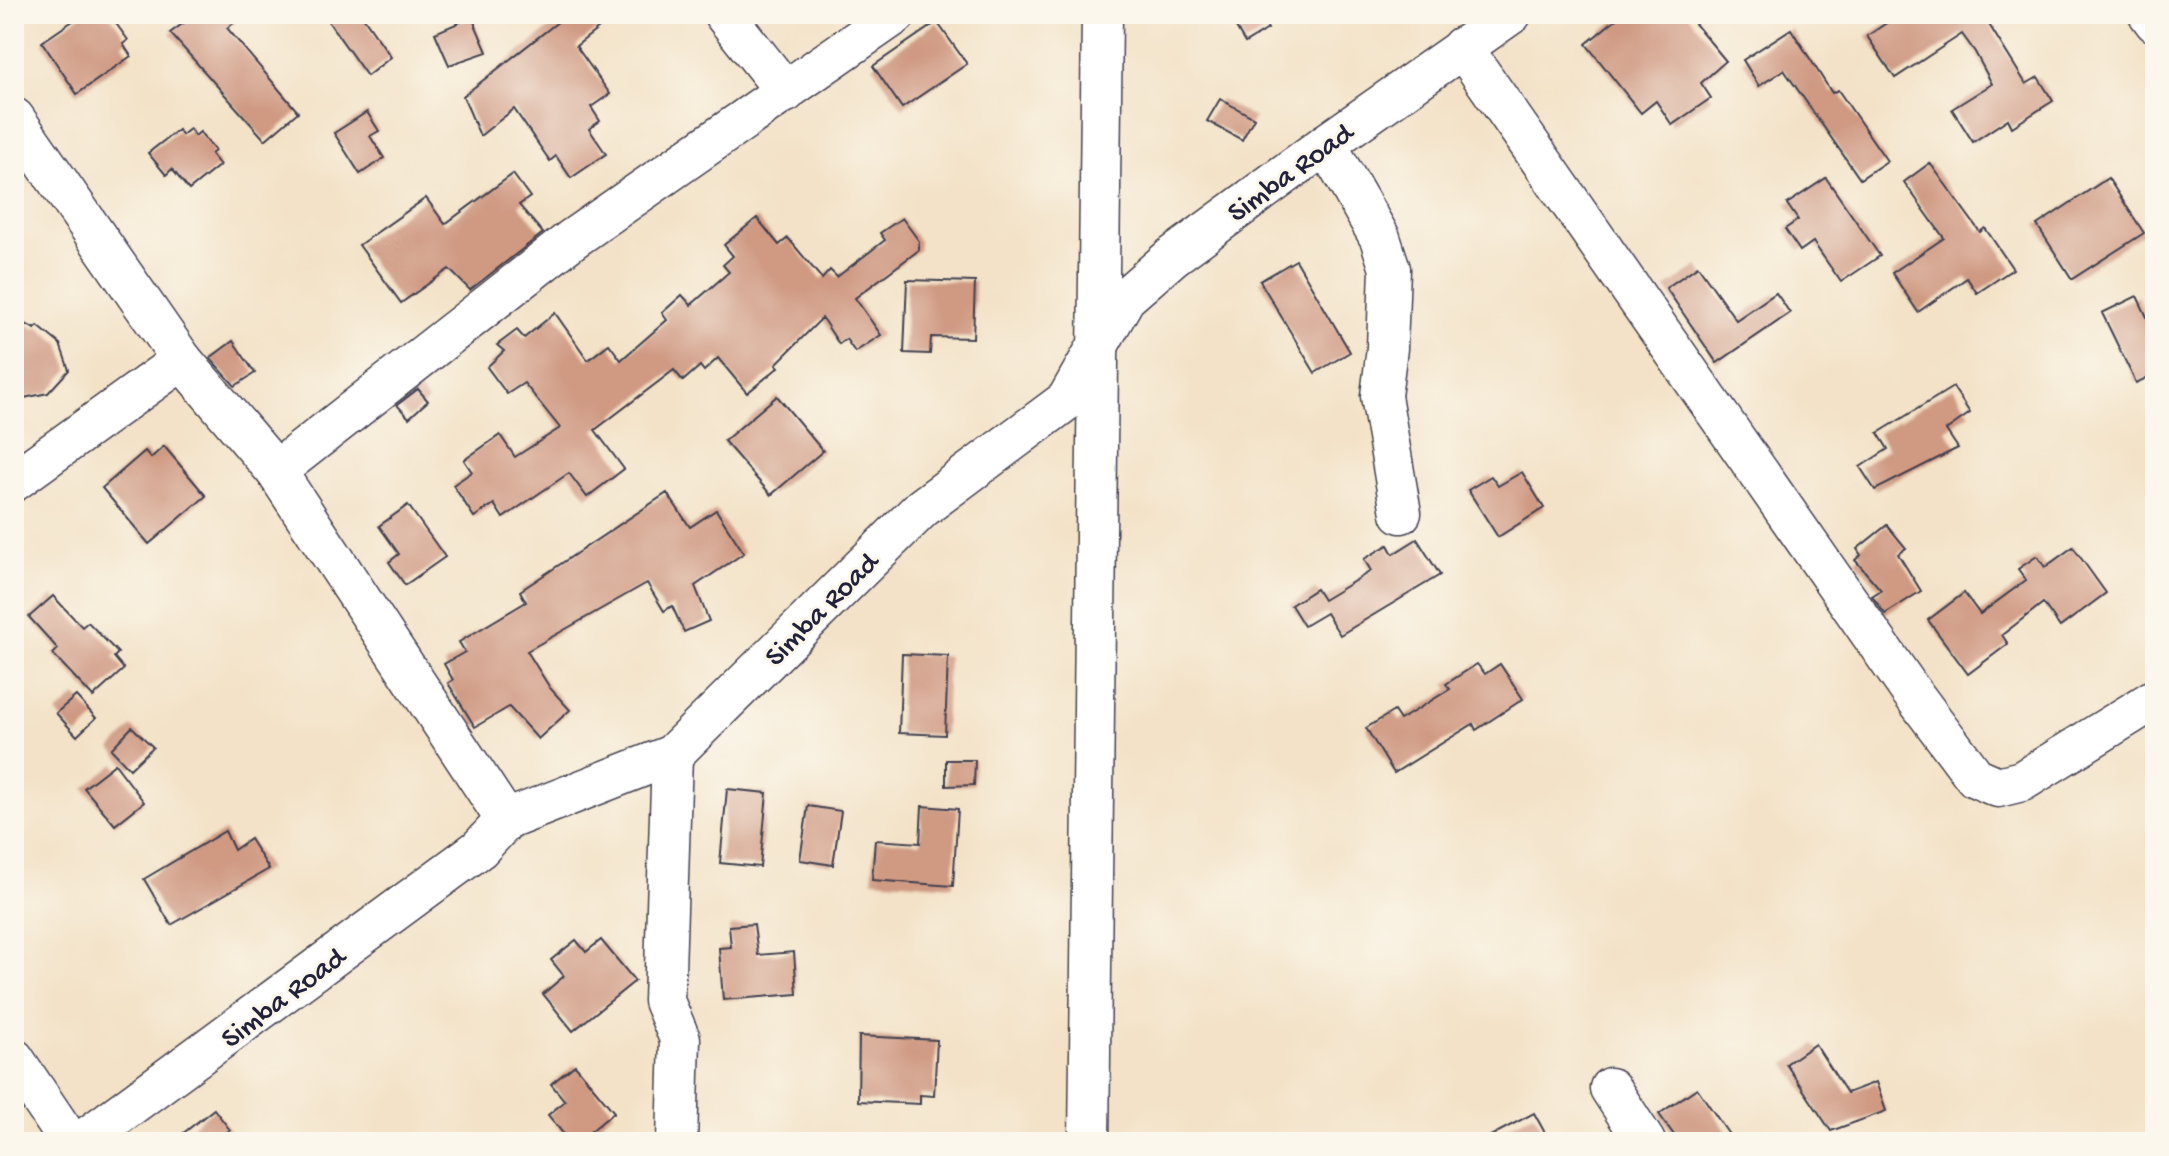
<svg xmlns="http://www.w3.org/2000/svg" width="2169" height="1156" font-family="'Gochi Hand',sans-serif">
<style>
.building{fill:#cf9982}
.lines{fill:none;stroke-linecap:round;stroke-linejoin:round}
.minor-casing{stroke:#413f50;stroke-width:43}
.minor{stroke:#fff;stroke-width:40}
.labels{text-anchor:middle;stroke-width:6;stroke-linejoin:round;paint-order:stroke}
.street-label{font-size:30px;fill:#22223b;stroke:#fbf7ec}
</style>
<rect width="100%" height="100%" fill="#fbf7ec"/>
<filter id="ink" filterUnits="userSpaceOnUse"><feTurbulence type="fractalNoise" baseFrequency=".0125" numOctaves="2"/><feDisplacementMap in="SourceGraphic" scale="16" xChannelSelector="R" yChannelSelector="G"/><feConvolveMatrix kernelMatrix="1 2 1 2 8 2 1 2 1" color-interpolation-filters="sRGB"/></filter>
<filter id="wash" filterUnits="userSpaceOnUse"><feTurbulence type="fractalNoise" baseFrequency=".006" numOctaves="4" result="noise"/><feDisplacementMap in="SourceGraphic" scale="32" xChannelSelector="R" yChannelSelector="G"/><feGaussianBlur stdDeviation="1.8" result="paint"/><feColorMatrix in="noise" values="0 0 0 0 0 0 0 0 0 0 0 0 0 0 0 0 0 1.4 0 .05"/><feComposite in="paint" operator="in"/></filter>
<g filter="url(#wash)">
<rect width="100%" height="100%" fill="#f3e2c7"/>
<g id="blocks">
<!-- building -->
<g class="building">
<path d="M 83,14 L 109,14 L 128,40 L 123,44 L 131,56 L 77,94 L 42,42 Z"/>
<path d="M 196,14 L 246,14 L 227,28 L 298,112 L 265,140 L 170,33 Z"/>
<path d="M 323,14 L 361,14 L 391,57 L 367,76 Z"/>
<path d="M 568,14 L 589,14 L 599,28 L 576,46 L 610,94 L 591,107 L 600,121 L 589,129 L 606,154 L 571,178 L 556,156 L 550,161 L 514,109 L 480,136 L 463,96 Z"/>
<path d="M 1228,14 L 1259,14 L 1268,29 L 1245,43 Z"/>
<path d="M 1622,14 L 1687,14 L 1726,61 L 1701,83 L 1711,98 L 1672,125 L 1656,101 L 1641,113 L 1586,44 Z"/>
<path d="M 1900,14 L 1992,14 L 1985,18 L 2026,84 L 2038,77 L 2053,101 L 2012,127 L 2008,119 L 1973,142 L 1952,109 L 1992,84 L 1975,52 L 1962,34 L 1895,78 L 1867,36 Z"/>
<path d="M 472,17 L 487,52 L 449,65 L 435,33 Z"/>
<path d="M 937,22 L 967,64 L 902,108 L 873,66 Z"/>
<path d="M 1791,29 L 1832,93 L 1838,90 L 1887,161 L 1860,179 L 1784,70 L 1759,86 L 1743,60 Z"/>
<path d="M 1220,99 L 1254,118 L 1242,140 L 1207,121 Z"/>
<path d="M 367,112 L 379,131 L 370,136 L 384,158 L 360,174 L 334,133 Z"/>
<path d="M 190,129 L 195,136 L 200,132 L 215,151 L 211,154 L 220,165 L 189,190 L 172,169 L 166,175 L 148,153 L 178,130 L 182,135 Z"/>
<path d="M 1930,163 L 1980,232 L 1985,228 L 2013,269 L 1977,293 L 1967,278 L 1918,312 L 1892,273 L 1944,238 L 1904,182 Z"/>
<path d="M 513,174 L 530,197 L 519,205 L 543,233 L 470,290 L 449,269 L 401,303 L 359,245 L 426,198 L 445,224 Z"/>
<path d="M 1826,178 L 1880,256 L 1841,282 L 1813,242 L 1800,251 L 1785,229 L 1798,220 L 1787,204 Z"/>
<path d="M 2108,178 L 2144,233 L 2072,279 L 2037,225 Z"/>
<path d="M 757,218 L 779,245 L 788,238 L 822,279 L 830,270 L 837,277 L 885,240 L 880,233 L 902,218 L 919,241 L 919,250 L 855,298 L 881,335 L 855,352 L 846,339 L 839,344 L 822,318 L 776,364 L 779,367 L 747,393 L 718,358 L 704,371 L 700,366 L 683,381 L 674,370 L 595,430 L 624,469 L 587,497 L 569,473 L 503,518 L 494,504 L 474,517 L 453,485 L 472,472 L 464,460 L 500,435 L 515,457 L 560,428 L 524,383 L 507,394 L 487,367 L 504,351 L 497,345 L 517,330 L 524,338 L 555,313 L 588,360 L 609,344 L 621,360 L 667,320 L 662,313 L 682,295 L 691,305 L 729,272 L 723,265 L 733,256 L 724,245 Z"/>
<path d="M 1296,260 L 1350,352 L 1315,373 L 1260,281 Z"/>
<path d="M 1698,266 L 1736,320 L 1776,293 L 1790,313 L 1717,363 L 1666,288 Z"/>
<path d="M 907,280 L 975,282 L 973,338 L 931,337 L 930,354 L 904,353 Z"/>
<path d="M 2137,296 L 2155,334 L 2155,374 L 2136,383 L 2102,313 Z"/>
<path d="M 14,318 L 35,329 L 38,326 L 60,344 L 69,370 L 48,393 L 14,400 Z"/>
<path d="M 233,341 L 255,373 L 235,386 L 210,358 Z"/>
<path d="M 1953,387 L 1970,413 L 1946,430 L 1958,448 L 1875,490 L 1860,467 L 1888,449 L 1878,433 Z"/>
<path d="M 418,389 L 428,401 L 409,418 L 397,405 Z"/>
<path d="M 777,396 L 823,451 L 771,495 L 724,441 Z"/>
<path d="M 164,446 L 206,496 L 149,544 L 102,488 L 145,451 L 151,458 Z"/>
<path d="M 1522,472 L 1544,508 L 1498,537 L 1468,490 L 1491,476 L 1498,486 Z"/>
<path d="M 667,493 L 690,527 L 716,510 L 744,553 L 695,586 L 709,621 L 684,632 L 672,606 L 664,611 L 647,583 L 527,651 L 550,688 L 570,710 L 538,739 L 509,707 L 475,727 L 448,683 L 453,680 L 444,664 L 465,652 L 459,642 L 526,602 L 520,591 Z"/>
<path d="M 408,505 L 445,557 L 405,585 L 389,562 L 399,554 L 379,526 Z"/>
<path d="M 1887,525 L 1906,548 L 1898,554 L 1921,591 L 1885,614 L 1872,596 L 1881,590 L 1855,560 L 1861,555 L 1857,549 Z"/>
<path d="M 1417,539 L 1440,575 L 1340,635 L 1326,613 L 1304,626 L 1291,605 L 1316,589 L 1323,600 L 1371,571 L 1364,559 L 1388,545 L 1393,554 Z"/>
<path d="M 2073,547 L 2106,593 L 2060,627 L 2043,603 L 2002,635 L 2008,644 L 1968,674 L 1928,620 L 1964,593 L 1980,614 L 2026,580 L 2018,569 L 2037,556 L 2045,567 Z"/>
<path d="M 53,596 L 82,627 L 88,622 L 118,653 L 114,657 L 124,669 L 93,697 L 53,654 L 58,649 L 29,617 Z"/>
<path d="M 902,654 L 948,656 L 945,735 L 899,733 Z"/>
<path d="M 1477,664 L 1485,674 L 1500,664 L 1523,699 L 1476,730 L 1473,724 L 1394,773 L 1366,728 L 1394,711 L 1400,720 L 1450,689 L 1446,684 Z"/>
<path d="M 76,696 L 96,718 L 77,736 L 56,713 Z"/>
<path d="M 132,727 L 153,747 L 130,769 L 111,749 Z"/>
<path d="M 946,760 L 975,760 L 974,785 L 946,786 Z"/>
<path d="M 115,764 L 144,802 L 115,825 L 84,788 Z"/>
<path d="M 727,789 L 767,793 L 760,867 L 720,863 Z"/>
<path d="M 808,806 L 841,811 L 833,865 L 800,860 Z"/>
<path d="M 922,806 L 958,809 L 953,886 L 872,880 L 875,840 L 920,843 Z"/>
<path d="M 225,831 L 234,850 L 250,839 L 269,869 L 171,925 L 144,879 Z"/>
<path d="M 754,924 L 758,955 L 794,952 L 797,994 L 723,1000 L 719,948 L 731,947 L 729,926 Z"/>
<path d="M 576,940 L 586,952 L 601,940 L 635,981 L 573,1031 L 543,994 L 564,976 L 551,960 Z"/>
<path d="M 859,1036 L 937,1040 L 934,1096 L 920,1095 L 920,1104 L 858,1101 Z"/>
<path d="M 1815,1044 L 1847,1093 L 1876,1082 L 1886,1111 L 1831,1131 L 1786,1064 Z"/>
<path d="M 575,1065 L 614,1112 L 578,1142 L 570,1142 L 548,1115 L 565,1101 L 551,1084 Z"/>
<path d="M 1697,1088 L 1734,1142 L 1679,1142 L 1659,1114 Z"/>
<path d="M 214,1109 L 230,1130 L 214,1142 L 172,1142 Z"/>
<path d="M 1534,1113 L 1550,1142 L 1479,1142 Z"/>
</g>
</g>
</g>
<g filter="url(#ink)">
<use href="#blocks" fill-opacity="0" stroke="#413f50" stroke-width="2"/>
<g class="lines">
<defs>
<g id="minor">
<path d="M 724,14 L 786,92"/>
<path d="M 2149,14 L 2155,22"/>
<path d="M 1462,47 L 1910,690 L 1975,777 L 1998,787 L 2022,781 L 2155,699"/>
<path d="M 14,118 L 182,360 L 276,471 L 506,820"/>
<path d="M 1326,144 L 1380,238 L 1390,269 L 1387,348 L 1381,396 L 1401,513"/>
<path d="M 276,471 L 571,240 L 896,14"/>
<path d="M 14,481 L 182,360"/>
<path d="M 672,755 L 664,1001 L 680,1039 L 677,1142"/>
<path d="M 14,1059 L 70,1142"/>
<path d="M 1610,1088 L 1645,1142"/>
<path d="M 81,1142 L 479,849 L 506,820 L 672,755 L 922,508 L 1067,400 L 1125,298 L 1172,257 L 1326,144 L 1511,14"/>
<path d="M 1089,1142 L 1102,14"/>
</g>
</defs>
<!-- minor casing -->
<use href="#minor" class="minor-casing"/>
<!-- minor -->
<use href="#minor" class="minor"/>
</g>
</g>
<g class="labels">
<!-- street labels -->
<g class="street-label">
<text transform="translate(1289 171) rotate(-36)" y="10">Simba Road</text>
<text transform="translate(820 608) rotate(-45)" y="10">Simba Road</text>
<text transform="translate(282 996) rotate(-37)" y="10">Simba Road</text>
</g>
</g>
<!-- margin -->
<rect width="2169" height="1156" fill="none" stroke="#fbf7ec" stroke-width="48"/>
</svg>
